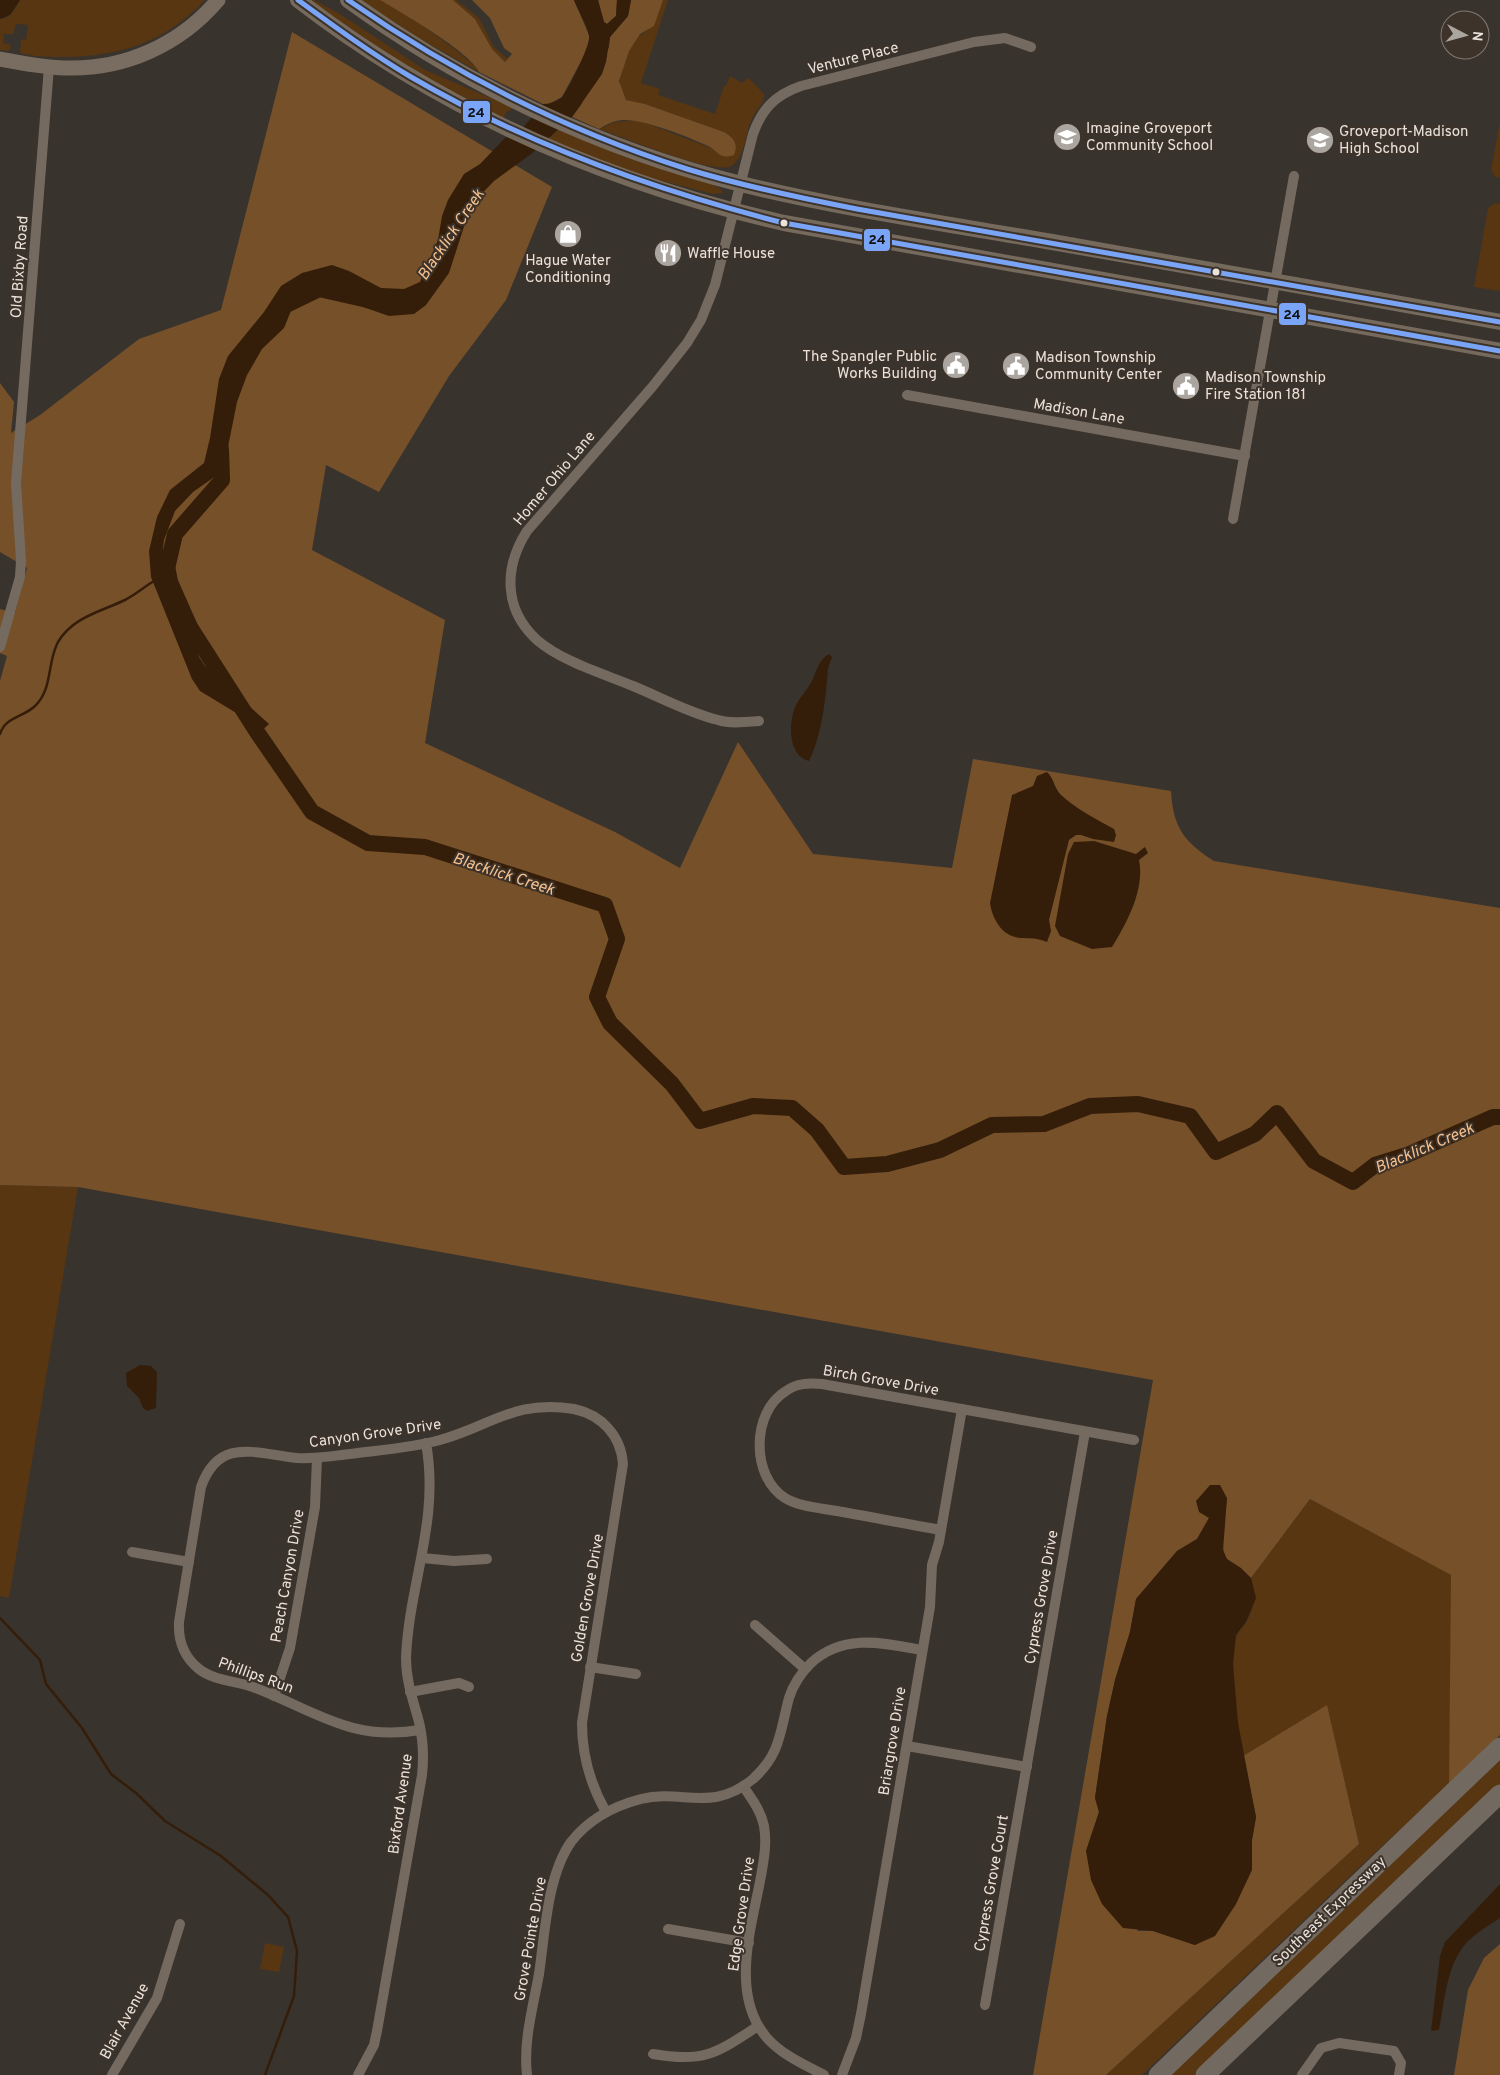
<svg xmlns="http://www.w3.org/2000/svg" width="1500" height="2075" font-family="Overpass,sans-serif">
<style>
.green{fill:#573611}
.forest{fill:#765029}
.water{fill:#341e09}
.lines{fill:none;stroke-linecap:round;stroke-linejoin:round}
.stream{stroke:#341e09;stroke-width:2.5}
.river{stroke:#341e09;stroke-width:16}
.street{stroke:#756a5f;stroke-width:10}
.secondary{stroke:#796c60;stroke-width:15}
.primary{stroke:#766a5d;stroke-width:16}
.highway{stroke:#726961;stroke-width:19}
.bus-1-casing{stroke:#3d332a;stroke-width:9}
.bus-1{stroke:#7aa5f7;stroke-width:5}
.bus-dot{fill:#e9e3dd;stroke:#3d332a;stroke-width:2}
.labels{text-anchor:middle;stroke-width:4;stroke-linejoin:round;paint-order:stroke}
.street-label{font-size:15px;fill:#e9e3dd;stroke:#3d332a}
.poi-label{font-size:15px;fill:#e9e3dd;stroke:#3d332a;text-anchor:start}
.water-label{font-size:16px;font-style:italic;fill:#f6c08e;stroke:#3d332a}
.line-badge{stroke:#3d332a;stroke-width:2}
.pale-badge-label{font-size:14px;text-anchor:middle;font-weight:bold;fill:#111}
</style>
<rect width="100%" height="100%" fill="#39332e"/>
<!-- green -->
<g class="green">
<path d="M 20,0 L 205,0 C 165,42 122,56 66,57 C 52,57 33,57 20,53 L 21,39 L 26,40 L 28,25 L 16,24 L 13,34 L 4,34 L 3,43 L 9,44 L 11,48 L 8,51 L 0,50 L 0,19 C 11,18 15,9 20,0 Z"/>
<path d="M 309,0 L 314,0 L 340,14 L 425,70 L 512,107 L 511,110 L 506,112 L 503,120 L 414,72 Z"/>
<path d="M 361,0 C 367,0 375,0 381,0 C 395,5 474,60 479,72 L 415,36 Z"/>
<path d="M 453,0 L 456,0 L 479,18 L 494,47 L 508,59 L 505,62 L 492,49 L 475,19 Z"/>
<path d="M 663,0 L 668,0 L 641,83 L 660,89 L 658,95 L 715,114 L 724,86 L 726,86 L 730,76 L 742,83 L 749,78 L 764,94 C 765,102 758,108 754,115 C 744,131 747,157 730,167 C 706,172 625,138 599,129 L 615,122 L 638,120 L 711,148 L 732,137 L 724,132 L 645,104 C 639,103 630,103 626,99 C 612,86 625,54 634,41 C 638,35 645,33 649,28 C 655,19 659,9 663,0 Z"/>
<path d="M 1500,122 L 1500,178 L 1495,177 L 1491,170 Z"/>
<path d="M 558,129 L 705,181 L 721,189 L 723,193 L 713,194 L 620,170 L 547,140 Z"/>
<path d="M 1495,203 L 1500,204 L 1500,291 L 1474,287 L 1488,208 Z"/>
<path d="M 0,1185 L 78,1187 L 9,1598 L 0,1596 Z"/>
<path d="M 1310,1499 L 1452,1575 L 1449,1785 L 1369,1858 L 1142,2075 L 1106,2075 L 1359,1844 L 1327,1706 L 1243,1756 C 1237,1718 1228,1677 1236,1638 C 1237,1632 1243,1627 1246,1622 C 1256,1605 1255,1596 1251,1578 Z"/>
<path d="M 1500,1756 L 1500,1784 L 1195,2075 L 1166,2075 Z"/>
<path d="M 265,1943 L 284,1947 L 279,1972 L 260,1969 Z"/>
</g>
<!-- forest -->
<g class="forest">
<path d="M 380,0 L 453,0 L 475,19 L 492,49 L 505,62 L 512,54 L 504,48 L 490,18 L 472,0 L 574,0 L 589,35 L 589,46 L 562,97 L 549,104 L 543,104 L 479,72 C 470,52 402,13 380,0 Z"/>
<path d="M 598,0 L 617,0 L 616,16 L 607,24 L 604,22 Z"/>
<path d="M 631,0 L 663,0 L 654,26 L 640,34 L 629,51 L 619,81 L 626,100 L 645,104 L 724,132 C 733,137 739,144 734,155 C 720,160 718,151 708,146 C 689,137 643,119 624,120 C 615,120 607,124 599,129 L 572,117 L 581,105 L 609,47 L 610,37 L 628,16 Z"/>
<path d="M 292,32 L 552,187 L 506,300 L 449,376 L 379,492 L 326,465 L 312,550 L 445,620 L 425,743 L 615,832 L 680,868 L 738,742 L 813,854 L 952,868 L 973,759 L 1171,791 C 1173,827 1184,842 1214,861 L 1500,908 L 1500,1735 L 1449,1785 L 1451,1575 L 1310,1499 L 1251,1578 C 1245,1572 1230,1564 1226,1558 C 1219,1547 1226,1512 1227,1498 L 1209,1518 L 1197,1539 L 1177,1551 L 1136,1599 L 1130,1632 L 1115,1680 L 1107,1716 L 1095,1797 L 1099,1812 L 1086,1851 L 1138,1931 L 1153,1931 L 1195,1945 L 1252,1840 L 1256,1817 L 1243,1756 L 1327,1705 L 1359,1844 L 1106,2075 L 1033,2075 L 1153,1380 L 78,1187 L 0,1185 L 0,681 L 7,656 L 0,653 L 0,609 L 15,613 L 27,568 L 0,552 L 0,383 L 14,402 L 11,433 L 40,415 L 139,339 L 221,310 Z"/>
<path d="M 1500,1944 L 1500,2075 L 1454,2075 L 1468,1990 L 1484,1958 Z"/>
</g>
<!-- water -->
<g class="water">
<path d="M 0,0 L 20,0 L 10,15 L 0,19 Z"/>
<path d="M 574,0 L 598,0 L 604,22 L 607,24 L 616,16 L 617,0 L 631,0 L 628,16 L 610,37 L 606,62 L 602,74 L 572,117 L 531,154 L 494,181 L 471,205 L 449,273 L 426,305 L 414,314 L 389,316 L 363,307 L 349,294 L 338,289 L 316,288 L 305,290 L 297,296 L 284,328 L 262,349 L 247,375 L 237,402 L 225,462 L 220,473 L 193,492 L 175,511 L 164,540 L 163,549 L 168,561 L 174,560 L 185,617 L 199,657 L 205,666 L 269,724 L 254,738 L 238,714 L 200,691 L 192,679 L 151,577 L 149,551 L 157,517 L 170,490 L 204,463 L 210,438 L 219,379 L 228,356 L 264,312 L 281,286 L 302,273 L 332,265 L 349,271 L 381,288 L 404,289 L 420,282 L 438,240 L 442,216 L 448,200 L 464,174 L 480,164 L 505,138 L 522,129 L 543,104 C 549,104 555,102 561,98 C 568,91 591,44 589,36 C 587,24 578,11 574,0 Z"/>
<path d="M 829,654 L 832,657 L 828,668 C 826,697 822,735 809,761 C 787,756 788,719 797,703 C 801,696 807,690 811,683 C 816,673 818,660 829,654 Z"/>
<path d="M 1047,772 C 1054,778 1054,788 1061,795 C 1076,809 1096,819 1114,829 L 1116,835 L 1114,842 L 1093,839 L 1081,835 L 1076,835 L 1069,840 L 1049,920 L 1051,931 L 1047,942 C 1033,936 1027,940 1015,937 C 1000,933 992,917 990,903 L 1012,795 L 1033,786 L 1037,776 Z"/>
<path d="M 1094,841 L 1136,854 L 1145,847 L 1148,853 L 1139,860 C 1145,889 1127,923 1112,947 L 1092,949 L 1060,936 L 1055,926 L 1068,854 L 1074,842 Z"/>
<path d="M 140,1365 L 151,1366 L 157,1372 L 156,1408 L 147,1411 L 143,1408 L 139,1398 L 127,1386 L 126,1373 Z"/>
<path d="M 1210,1485 L 1220,1485 L 1227,1498 L 1223,1550 L 1227,1559 L 1241,1568 L 1251,1578 L 1256,1598 L 1246,1622 L 1236,1635 L 1233,1664 L 1238,1723 L 1256,1817 L 1252,1840 L 1252,1870 L 1236,1904 L 1215,1936 L 1195,1945 L 1153,1931 L 1123,1928 L 1102,1904 L 1091,1880 L 1086,1851 L 1099,1812 L 1095,1798 L 1107,1716 L 1115,1680 L 1130,1632 L 1136,1599 L 1177,1551 L 1197,1539 L 1209,1518 L 1199,1512 L 1196,1501 Z"/>
<path d="M 1500,1884 L 1500,1918 C 1491,1924 1482,1929 1474,1936 C 1447,1956 1445,1999 1439,2030 L 1431,2031 L 1440,1956 L 1445,1942 Z"/>
</g>
<g class="lines">
<!-- stream -->
<g class="stream">
<path d="M 0,734 C 5,717 24,717 35,706 C 53,689 47,662 58,642 C 73,617 100,612 125,600 C 135,595 144,587 154,581"/>
<path d="M 0,1618 L 40,1660 L 46,1684 L 82,1728 L 111,1774 L 136,1793 L 165,1821 L 221,1856 L 268,1895 L 288,1917 L 297,1951 L 294,1996 L 265,2075"/>
</g>
<!-- river -->
<g class="river">
<path d="M 276,315 L 280,308 L 319,289 L 372,301"/>
<path d="M 221,449 L 222,480 L 175,534 L 166,573 L 190,627 L 257,732 L 312,812 L 368,843 L 425,847 L 605,905 L 617,939 L 597,997 L 610,1023 L 672,1084 L 700,1121 L 753,1106 L 792,1108 L 817,1130 L 844,1167 L 887,1164 L 940,1150 L 992,1125 L 1044,1124 L 1090,1106 L 1138,1104 L 1190,1116 L 1216,1152 L 1255,1134 L 1277,1113 L 1314,1161 L 1353,1182 L 1375,1165 L 1407,1155 L 1493,1117 L 1500,1117"/>
</g>
<!-- street -->
<g class="street">
<path d="M 907,395 L 1245,456"/>
<path d="M 1233,519 L 1294,176"/>
<path d="M 0,647 L 20,577 L 21,560 L 16,483 L 49,67"/>
<path d="M 759,721 C 746,722 730,724 718,720 C 689,713 660,697 633,686 C 604,674 561,661 537,640 C 503,609 504,567 527,531 L 653,386 L 687,343 L 701,320 L 715,285 L 753,134 C 762,109 775,95 801,86 L 974,42 L 1005,38 L 1031,47"/>
<path d="M 941,1530 C 906,1524 871,1517 837,1511 C 820,1508 800,1507 785,1498 C 751,1477 751,1412 786,1391 C 797,1383 809,1383 822,1384 L 1134,1440"/>
<path d="M 132,1552 L 189,1562"/>
<path d="M 422,1558 L 454,1561 L 487,1559"/>
<path d="M 755,1625 L 805,1669"/>
<path d="M 590,1667 L 636,1674"/>
<path d="M 410,1692 L 459,1683 L 469,1687"/>
<path d="M 274,1696 L 290,1648 L 315,1507 L 317,1458"/>
<path d="M 420,1730 C 350,1742 314,1710 253,1687 C 237,1681 214,1681 199,1669 C 184,1657 178,1641 179,1622 L 201,1487 C 219,1436 256,1454 297,1458 C 315,1459 332,1456 350,1454 C 380,1450 411,1448 440,1440 C 491,1426 515,1399 574,1409 C 602,1415 621,1436 623,1464 L 582,1723 C 582,1756 590,1784 606,1812"/>
<path d="M 907,1746 L 1027,1767"/>
<path d="M 743,1786 C 752,1799 761,1811 764,1826 C 767,1843 764,1859 761,1876 C 752,1926 729,1994 767,2038 C 782,2055 805,2065 824,2075"/>
<path d="M 668,1929 L 749,1943"/>
<path d="M 985,2005 L 1085,1432"/>
<path d="M 653,2054 C 704,2063 717,2053 758,2026"/>
<path d="M 112,2075 L 157,1998 L 180,1924"/>
<path d="M 358,2075 L 374,2045 L 377,2031 L 422,1775 C 424,1757 423,1739 419,1722 C 413,1700 406,1681 406,1658 C 409,1583 440,1521 426,1443"/>
<path d="M 527,2075 C 523,2042 533,2007 539,1974 C 545,1934 547,1876 571,1842 C 588,1820 614,1806 641,1799 C 683,1789 712,1813 753,1779 C 781,1754 780,1731 789,1698 C 793,1685 801,1673 811,1663 C 844,1633 883,1643 922,1650"/>
<path d="M 842,2075 L 856,2038 L 861,2014 L 930,1607 L 932,1565 L 939,1542 L 962,1409"/>
<path d="M 1302,2075 L 1321,2048 L 1339,2043 L 1394,2051 L 1401,2063 L 1399,2075"/>
</g>
<!-- secondary -->
<path class="secondary" d="M 0,59 C 21,63 43,67 65,68 C 124,70 180,45 218,0"/>
<!-- primary -->
<g class="primary">
<path d="M 298,0 C 442,111 607,183 784,223 L 1500,351"/>
<path d="M 348,0 C 465,85 600,149 741,184 C 843,209 948,224 1052,242 C 1201,268 1351,295 1500,322"/>
</g>
<!-- highway -->
<g class="highway">
<path d="M 1158,2075 L 1500,1747"/>
<path d="M 1205,2075 L 1500,1794"/>
</g>
<defs>
<g id="bus-1">
<path d="M 298,0 C 335,27 372,54 411,77 C 528,145 653,190 784,223 L 1500,351"/>
<path d="M 348,0 C 453,73 564,130 687,169 C 742,186 800,198 857,209 L 1500,322"/>
</g>
</defs>
<!-- bus-1 casing -->
<use href="#bus-1" class="bus-1-casing"/>
<!-- bus-1 -->
<use href="#bus-1" class="bus-1"/>
</g>
<!-- icons -->
<defs>
<symbol id="school-disc" viewBox="-11 -11 22 22"><circle r="9.5" fill="#aba5a0" stroke="#3d332a"/><path d="M0-5L7-2L0 1L-7-2ZM-4 1L0 2.5L4 1V4Q0 6-4 4Z" fill="#fff"/></symbol>
<symbol id="shop-disc" viewBox="-11 -11 22 22"><circle r="9.5" fill="#aba5a0" stroke="#3d332a"/><path d="M-5-2.5h2.3a2.7 3.5 0 0 1 5.4 0H5L5.5 6h-11ZM-1.5-2.5h3a1.5 2.3 0 0 0-3 0Z" fill="#fff"/></symbol>
<symbol id="restaurant-disc" viewBox="-11 -11 22 22"><circle r="9.5" fill="#aba5a0" stroke="#3d332a"/><path d="M-5-6h1v4h1v-4h1v4h1v-4h1v5L-1.5 .5V6h-2V.5L-5-1ZM5-6V6H3V1.5H1.5Q1.5-4 5-6Z" fill="#fff"/></symbol>
<symbol id="civic-disc" viewBox="-11 -11 22 22"><circle r="9.5" fill="#aba5a0" stroke="#3d332a"/><path d="M-.6-6.5H3V-4.5H.6V-3L4-1V1h2V6H-6V1h2V-1L-.6-3ZM-1.2 2.5V6h2.4V2.5Z" fill="#fff"/></symbol>
</defs>
<g fill-rule="evenodd">
<use href="#school-disc" x="1051" y="121" width="32" height="32"/>
<use href="#school-disc" x="1304" y="124" width="32" height="32"/>
<use href="#shop-disc" x="552" y="218" width="32" height="32"/>
<use href="#restaurant-disc" x="652" y="237" width="32" height="32"/>
<use href="#civic-disc" x="940" y="349" width="32" height="32"/>
<use href="#civic-disc" x="1000" y="350" width="32" height="32"/>
<use href="#civic-disc" x="1170" y="370" width="32" height="32"/>
</g>
<!-- markers -->
<g class="bus-dot">
<circle cx="784" cy="223" r="4.5"/>
<circle cx="1216" cy="272" r="4.5"/>
</g>
<g class="labels">
<!-- street labels -->
<g class="street-label">
<text transform="translate(853 58) rotate(-14)" y="5">Venture Place</text>
<text transform="translate(19 267) rotate(-86)" y="5">Old Bixby Road</text>
<text transform="translate(1079 411) rotate(10)" y="5">Madison Lane</text>
<text transform="translate(554 478) rotate(-50)" y="5">Homer Ohio Lane</text>
<text transform="translate(881 1380) rotate(10)" y="5">Birch Grove Drive</text>
<text transform="translate(375 1433) rotate(-8)" y="5">Canyon Grove Drive</text>
<text transform="translate(287 1576) rotate(-80)" y="5">Peach Canyon Drive</text>
<text transform="translate(1041 1597) rotate(-80)" y="5">Cypress Grove Drive</text>
<text transform="translate(587 1598) rotate(-80)" y="5">Golden Grove Drive</text>
<text transform="translate(256 1675) rotate(20)" y="5">Phillips Run</text>
<text transform="translate(892 1741) rotate(-81)" y="5">Briargrove Drive</text>
<text transform="translate(400 1804) rotate(-82)" y="5">Bixford Avenue</text>
<text transform="translate(991 1883) rotate(-80)" y="5">Cypress Grove Court</text>
<text transform="translate(1329 1911) rotate(-44)" y="5">Southeast Expressway</text>
<text transform="translate(741 1914) rotate(-82)" y="5">Edge Grove Drive</text>
<text transform="translate(530 1939) rotate(-80)" y="5">Grove Pointe Drive</text>
<text transform="translate(124 2021) rotate(-61)" y="5">Blair Avenue</text>
</g>
<!-- poi labels -->
<g class="poi-label">
<text x="1086" y="133">Imagine Groveport<tspan x="1086" dy="17">Community School</tspan></text>
<text x="1339" y="136">Groveport-Madison<tspan x="1339" dy="17">High School</tspan></text>
<text x="687" y="258">Waffle House</text>
<text x="568" y="265" text-anchor="middle">Hague Water<tspan x="568" dy="17">Conditioning</tspan></text>
<text x="937" y="361" text-anchor="end">The Spangler Public<tspan x="937" dy="17">Works Building</tspan></text>
<text x="1035" y="362">Madison Township<tspan x="1035" dy="17">Community Center</tspan></text>
<text x="1205" y="382">Madison Township<tspan x="1205" dy="17">Fire Station 181</tspan></text>
</g>
<!-- water labels -->
<g class="water-label">
<text transform="translate(450 234) rotate(-56)" y="6">Blacklick Creek</text>
<text transform="translate(504 873) rotate(18)" y="6">Blacklick Creek</text>
<text transform="translate(1424 1147) rotate(-23)" y="6">Blacklick Creek</text>
</g>
</g>
<g class="line-badge">
<rect x="462" y="100" width="29" height="24" rx="5" fill="#7aa5f7"/>
<rect x="863" y="228" width="28" height="24" rx="5" fill="#7aa5f7"/>
<rect x="1278" y="302" width="29" height="24" rx="5" fill="#7aa5f7"/>
</g>
<g class="pale-badge-label">
<text x="476" y="117">24</text>
<text x="877" y="244">24</text>
<text x="1292" y="319">24</text>
</g>
<!-- north arrow -->
<g transform="translate(1465 35) rotate(96)"><circle r="24" fill="#3d332a" stroke="#827972"/>
<path d="M0-4L9 19L0 12L-9 19Z" fill="#aba5a0"/>
<text y="-8" font-size="14" font-weight="bold" text-anchor="middle" fill="#e9e3dd">N</text>
</g>
</svg>
